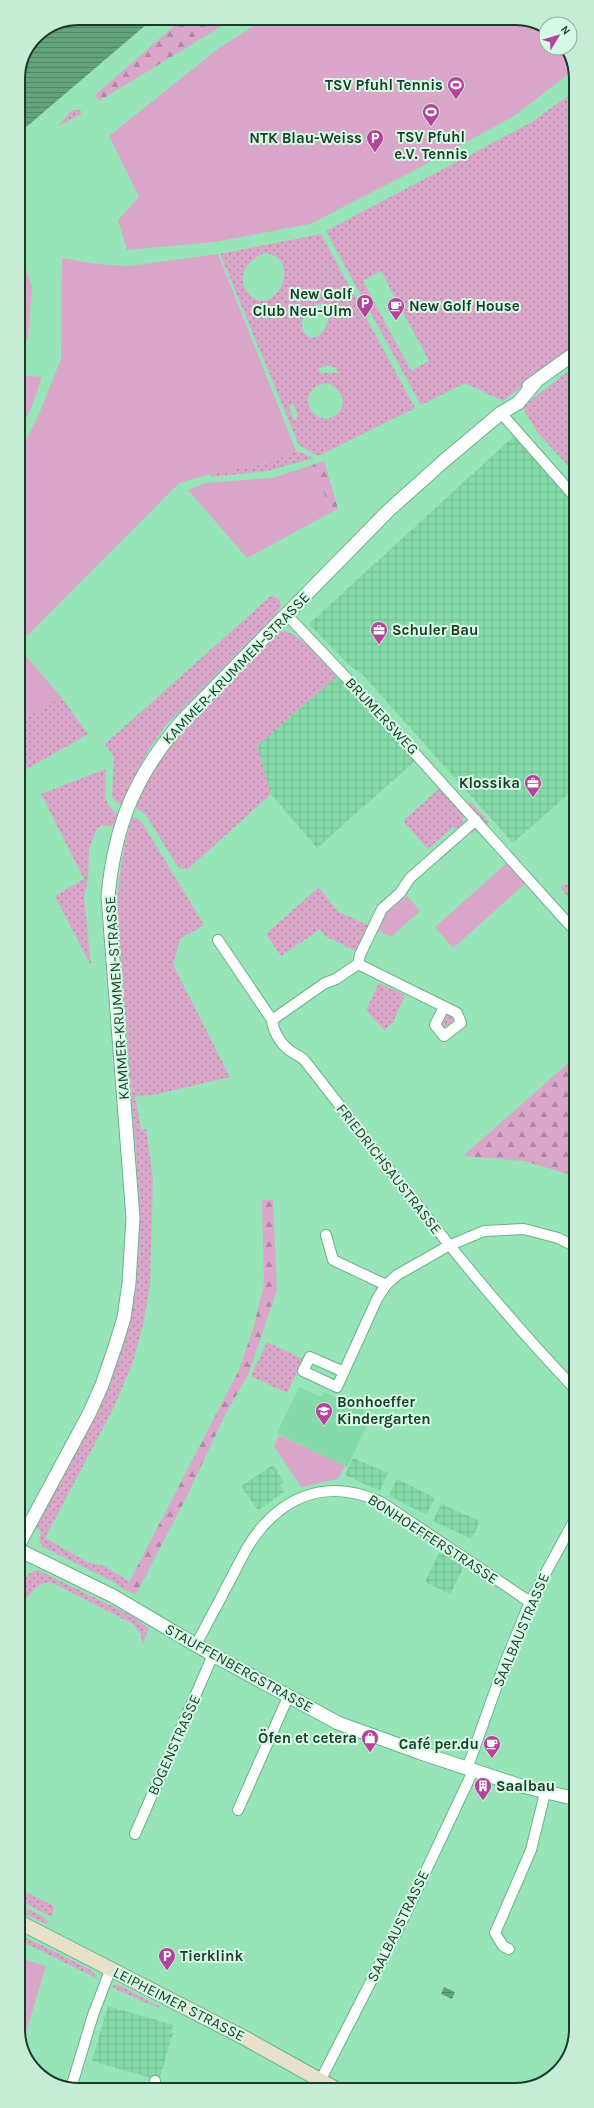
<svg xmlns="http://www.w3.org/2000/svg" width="594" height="2108" font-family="Karla,sans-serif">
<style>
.built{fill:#85daa9}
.industrial{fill:url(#industrial-grid)}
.grass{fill:url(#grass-dots);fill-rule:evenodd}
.forest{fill:url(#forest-firs)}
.green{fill:#daa7cb}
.water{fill:url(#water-rules)}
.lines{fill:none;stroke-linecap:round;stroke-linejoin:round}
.minor-casing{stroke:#68b489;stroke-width:12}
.tertiary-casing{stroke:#68b489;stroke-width:15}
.secondary-casing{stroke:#68b489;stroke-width:16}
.minor{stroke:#fff;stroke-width:10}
.tertiary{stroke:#fff;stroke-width:13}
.secondary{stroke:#e6e1c8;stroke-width:14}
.labels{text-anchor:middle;stroke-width:4;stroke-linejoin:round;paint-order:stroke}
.poi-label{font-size:15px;font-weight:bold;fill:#1c3c2a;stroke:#d6fbe4;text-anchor:end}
.street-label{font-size:15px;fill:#1c3c2a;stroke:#d6fbe4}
.rim{fill:none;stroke:#1c3c2a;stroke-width:2}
</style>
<defs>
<pattern id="industrial-grid" width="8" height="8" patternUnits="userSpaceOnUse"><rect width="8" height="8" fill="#85daa9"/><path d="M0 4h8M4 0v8" fill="none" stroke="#72bc92"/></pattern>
<pattern id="grass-dots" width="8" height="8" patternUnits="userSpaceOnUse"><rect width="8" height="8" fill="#daa7cb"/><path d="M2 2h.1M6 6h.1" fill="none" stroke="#b089a5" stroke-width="1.8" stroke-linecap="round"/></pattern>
<pattern id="forest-firs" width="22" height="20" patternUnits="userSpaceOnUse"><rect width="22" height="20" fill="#daa7cb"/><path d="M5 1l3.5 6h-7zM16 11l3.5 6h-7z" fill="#b089a5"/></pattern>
<pattern id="water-rules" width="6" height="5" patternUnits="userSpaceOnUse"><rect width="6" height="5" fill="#65a37f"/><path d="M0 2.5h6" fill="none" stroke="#528668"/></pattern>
</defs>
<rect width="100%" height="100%" fill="#96e4b7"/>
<!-- built -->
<path class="built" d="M 299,1387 L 321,1397 L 324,1392 L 372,1415 L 347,1467 L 277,1433 Z"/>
<!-- industrial -->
<g class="industrial">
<path d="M 514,436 L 575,504 L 575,788 L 513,843 L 363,675 L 349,665 L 309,624 Z"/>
<path d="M 337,676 L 416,760 L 317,848 L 271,794 L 257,746 Z"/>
<path d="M 353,1458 L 388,1473 L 380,1491 L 345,1475 Z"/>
<path d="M 273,1465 L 284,1482 L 280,1485 L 284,1492 L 258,1510 L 241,1486 Z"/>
<path d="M 397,1479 L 435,1498 L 426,1515 L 389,1495 Z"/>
<path d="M 441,1504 L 480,1521 L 472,1539 L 433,1521 Z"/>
<path d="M 441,1549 L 465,1564 L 450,1594 L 425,1582 Z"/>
<path d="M 108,2006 L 173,2025 L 170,2033 L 173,2033 L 159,2080 L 92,2061 Z"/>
</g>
<!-- grass -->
<g class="grass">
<path d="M 575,91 L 575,345 L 503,401 L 465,383 L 421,405 L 326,231 L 532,122 ZM 381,271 L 429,361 L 411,371 L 363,281 Z"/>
<path d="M 72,110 L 81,110 L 81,114 L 57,127 Z"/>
<path d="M 321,234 L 415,408 L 318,456 L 299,445 L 220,254 ZM 265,253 C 305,258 274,320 250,295 C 234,279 247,259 265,253 ZM 322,303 L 329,314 C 328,324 324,335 313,338 C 292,333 304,305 322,303 ZM 327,365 L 336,368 L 339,373 L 320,373 L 318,369 ZM 328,383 C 339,388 349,401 338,413 C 317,435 288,388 328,383 ZM 291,404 L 294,405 L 298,416 L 296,420 L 293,419 L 289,407 Z"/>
<path d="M 575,366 L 575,473 L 538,433 L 522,407 Z"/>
<path d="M 296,451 L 314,458 L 267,471 L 211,477 L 210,474 L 264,464 Z"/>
<path d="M 272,595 L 279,600 L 281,605 L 276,615 L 165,726 L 149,749 L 130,784 L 121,805 L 115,801 L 112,796 L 114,757 L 105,744 Z"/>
<path d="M 283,631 C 301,633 324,662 337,676 L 257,746 L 271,794 L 188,869 L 181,869 L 176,864 L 146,815 L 133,806 C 144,785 154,763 169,745 C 201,705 239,670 275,634 Z"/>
<path d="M 61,697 L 88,734 L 18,774 L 18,723 Z"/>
<path d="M 106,769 L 105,797 L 109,806 L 117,814 L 113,827 L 102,825 L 96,830 L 89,849 L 88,879 L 84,897 L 91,966 L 55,896 L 84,879 L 41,794 Z"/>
<path d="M 440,788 C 451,800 474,815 457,830 L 453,827 L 428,849 L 403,821 Z"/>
<path d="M 471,802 L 489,822 L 487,824 L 468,804 Z"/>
<path d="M 132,817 L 139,819 L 144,826 L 204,925 L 180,939 L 173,965 L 230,1077 L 153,1095 L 135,1096 L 141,1129 L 146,1129 L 153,1180 L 150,1283 L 144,1321 L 133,1362 L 113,1409 L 45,1538 L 87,1562 L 104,1566 L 129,1581 L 125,1590 L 112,1581 L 43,1547 L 39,1541 L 41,1531 L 36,1528 C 71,1460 111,1392 130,1317 C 141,1273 140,1226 138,1181 L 117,906 C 119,875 123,846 132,817 Z"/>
<path d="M 476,830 L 480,832 L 470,833 L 439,861 L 437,859 L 469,831 Z"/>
<path d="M 569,884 L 575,890 L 570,895 L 575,901 L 575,907 L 560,886 Z"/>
<path d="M 319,887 L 338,912 L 368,925 L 356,951 L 325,936 L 320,929 L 281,956 L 266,934 Z"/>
<path d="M 379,983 L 405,995 L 393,1022 L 384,1030 L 366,1010 Z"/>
<path d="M 447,1015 L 453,1015 L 455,1019 L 444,1029 L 441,1028 L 444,1017 Z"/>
<path d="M 267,1342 L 303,1359 L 287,1393 L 251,1376 Z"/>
<path d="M 38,1570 L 134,1617 L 148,1628 L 143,1645 L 141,1635 L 133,1624 L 51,1582 C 36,1583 27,1597 19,1610 C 19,1595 19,1574 38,1570 Z"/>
<path d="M 19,1889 L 54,1906 L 52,1917 L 19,1900 Z"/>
<path d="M 19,1905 L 42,1916 L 49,1923 L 46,1924 L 19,1911 Z"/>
<path d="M 19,1934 L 91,1970 L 98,1979 L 19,1940 Z"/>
<path d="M 115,1985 L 119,1985 L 162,2008 L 156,2007 L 111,1987 Z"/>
</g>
<!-- forest -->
<g class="forest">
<path d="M 183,18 L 235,18 L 99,101 L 95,95 Z"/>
<path d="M 324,461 L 338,509 L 332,512 L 312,465 Z"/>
<path d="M 575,1057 L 575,1176 L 524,1161 L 463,1156 Z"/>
<path d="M 262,1200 L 273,1200 L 277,1290 L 248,1375 L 226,1413 L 187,1496 L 136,1594 L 125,1590 L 239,1370 L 253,1329 L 264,1284 Z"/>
</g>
<!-- green -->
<g class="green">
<path d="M 266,18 L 522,18 L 546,29 L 546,48 L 564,48 L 575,69 L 514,116 L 415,170 L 310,224 L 215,242 L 127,250 L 118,220 L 139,197 L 109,136 L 219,48 Z"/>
<path d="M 218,254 L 296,451 L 264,464 L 210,474 L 179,483 L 21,642 L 18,640 L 18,457 L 39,414 L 61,359 L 62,258 L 97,264 L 129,266 Z"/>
<path d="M 24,263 L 32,287 L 28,338 L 18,345 L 18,264 Z"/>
<path d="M 18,375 L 42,377 L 31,408 L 18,433 Z"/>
<path d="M 312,465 L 332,512 L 247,558 L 188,490 L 205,483 L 272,478 Z"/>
<path d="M 22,651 L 61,697 L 18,723 L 18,654 Z"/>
<path d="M 507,863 L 525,884 L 453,948 L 435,927 Z"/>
<path d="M 407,896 L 420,911 L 391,937 L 376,930 L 383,913 L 400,898 L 403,899 Z"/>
<path d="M 279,1435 L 345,1466 L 338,1479 L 301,1487 L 274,1446 Z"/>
<path d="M 19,1958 L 46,1966 L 22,2045 L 19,2041 Z"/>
</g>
<!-- water -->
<g class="water">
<path d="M 79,18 L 154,18 L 18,134 L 18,79 L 36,36 Z"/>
<path d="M 444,1987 L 455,1992 L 452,1999 L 441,1994 Z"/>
</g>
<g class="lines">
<defs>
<g id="minor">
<path d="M 501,413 L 575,497"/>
<path d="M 286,614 L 357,689 L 575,931"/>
<path d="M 218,940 L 272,1020 C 273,1031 280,1043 289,1050 C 295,1055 301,1056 305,1061 C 393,1173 477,1287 576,1390"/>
<path d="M 358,964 L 457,1013 L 461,1023 L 444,1036 L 435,1025 L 444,1007"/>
<path d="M 272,1020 L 325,983 L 336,979 L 358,964 L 360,955 L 382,909 L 400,893 L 410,878 L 476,820"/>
<path d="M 326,1235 L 333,1260 L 386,1285"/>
<path d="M 344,1372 L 310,1357 L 303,1371 L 337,1387 L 377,1299 L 386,1285 L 397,1275 L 448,1246 L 484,1231 L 524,1229 L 558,1238 L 576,1247"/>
<path d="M 196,1645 C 206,1625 217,1606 227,1586 C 238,1566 248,1542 263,1526 C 296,1489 337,1482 381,1502 L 530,1602"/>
<path d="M 467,1769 L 506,1660 L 530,1602 L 576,1517"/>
<path d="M 238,1810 L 288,1697"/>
<path d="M 135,1834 L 213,1655"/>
<path d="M 509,1949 L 503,1946 L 495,1933 L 531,1850 L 545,1793"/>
<path d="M 71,2088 L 93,2015 L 111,1968"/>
<path d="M 316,2089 L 408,1909 L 473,1771"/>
<path d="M 153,2090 L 155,2081"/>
</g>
<g id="tertiary">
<path d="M 529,386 L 575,353"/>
<path d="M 19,1544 L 89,1414 L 102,1385 L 115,1347 L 124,1318 L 129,1283 L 133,1218 L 108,896 C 115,824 135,776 182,721 L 389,510 L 445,460 L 501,413 L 518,403 L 535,383"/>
<path d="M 19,1550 L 113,1596 L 213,1655 L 338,1723 L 421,1753 L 518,1785 L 576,1799"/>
</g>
<path id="secondary" d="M 19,1922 L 243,2037 L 336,2089"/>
</defs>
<!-- minor casing -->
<use href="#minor" class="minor-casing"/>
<!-- tertiary casing -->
<use href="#tertiary" class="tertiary-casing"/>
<!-- secondary casing -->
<use href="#secondary" class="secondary-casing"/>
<!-- minor -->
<use href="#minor" class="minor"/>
<!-- tertiary -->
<use href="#tertiary" class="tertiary"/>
<!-- secondary -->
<use href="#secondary" class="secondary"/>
</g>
<!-- icons -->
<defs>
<symbol id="stadium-pin" viewBox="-11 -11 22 30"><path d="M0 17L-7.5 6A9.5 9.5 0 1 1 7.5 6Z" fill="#b5429b" stroke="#d6fbe4"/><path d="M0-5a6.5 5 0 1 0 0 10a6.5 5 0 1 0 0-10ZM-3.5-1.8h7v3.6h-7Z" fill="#fff"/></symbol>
<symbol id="parking-pin" viewBox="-11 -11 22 30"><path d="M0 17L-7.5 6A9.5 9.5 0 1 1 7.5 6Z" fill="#b5429b" stroke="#d6fbe4"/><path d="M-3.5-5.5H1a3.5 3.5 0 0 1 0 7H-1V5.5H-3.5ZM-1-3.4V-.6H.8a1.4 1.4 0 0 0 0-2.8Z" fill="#fff"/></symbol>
<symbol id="cafe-pin" viewBox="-11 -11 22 30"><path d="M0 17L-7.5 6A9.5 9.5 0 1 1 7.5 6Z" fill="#b5429b" stroke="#d6fbe4"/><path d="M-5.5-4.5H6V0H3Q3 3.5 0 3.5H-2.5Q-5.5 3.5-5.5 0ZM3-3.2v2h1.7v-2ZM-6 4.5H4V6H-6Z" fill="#fff"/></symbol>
<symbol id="office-pin" viewBox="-11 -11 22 30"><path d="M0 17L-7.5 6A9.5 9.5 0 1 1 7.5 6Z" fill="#b5429b" stroke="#d6fbe4"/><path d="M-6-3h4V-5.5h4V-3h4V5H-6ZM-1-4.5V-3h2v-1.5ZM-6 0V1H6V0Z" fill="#fff"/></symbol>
<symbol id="school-pin" viewBox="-11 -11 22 30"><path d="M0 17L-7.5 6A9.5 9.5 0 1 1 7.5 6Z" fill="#b5429b" stroke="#d6fbe4"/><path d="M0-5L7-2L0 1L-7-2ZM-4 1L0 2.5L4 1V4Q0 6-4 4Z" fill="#fff"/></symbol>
<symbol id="shop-pin" viewBox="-11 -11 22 30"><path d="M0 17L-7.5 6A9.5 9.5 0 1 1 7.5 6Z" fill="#b5429b" stroke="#d6fbe4"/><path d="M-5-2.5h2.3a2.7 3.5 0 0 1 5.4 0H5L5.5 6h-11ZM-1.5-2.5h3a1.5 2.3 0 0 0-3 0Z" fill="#fff"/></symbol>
<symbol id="building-pin" viewBox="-11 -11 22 30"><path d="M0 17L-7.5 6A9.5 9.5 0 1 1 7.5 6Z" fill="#b5429b" stroke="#d6fbe4"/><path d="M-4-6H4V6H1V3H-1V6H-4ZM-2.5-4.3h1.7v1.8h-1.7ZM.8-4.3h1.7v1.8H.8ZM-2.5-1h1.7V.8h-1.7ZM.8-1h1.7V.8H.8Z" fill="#fff"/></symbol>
</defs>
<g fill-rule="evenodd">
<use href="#stadium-pin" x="446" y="75" width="20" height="27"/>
<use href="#stadium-pin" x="421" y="102" width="20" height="27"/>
<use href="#parking-pin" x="365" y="128" width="20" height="27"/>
<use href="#parking-pin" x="355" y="293" width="20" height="27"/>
<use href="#cafe-pin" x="386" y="296" width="20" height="27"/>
<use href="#office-pin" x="369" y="620" width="20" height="27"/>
<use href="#office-pin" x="523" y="773" width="20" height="27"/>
<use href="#school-pin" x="314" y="1401" width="20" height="27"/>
<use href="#shop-pin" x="360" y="1728" width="20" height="27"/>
<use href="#cafe-pin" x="482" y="1734" width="20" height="27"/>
<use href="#building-pin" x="473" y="1776" width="20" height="27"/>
<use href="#parking-pin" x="157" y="1946" width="20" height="27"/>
</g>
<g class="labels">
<!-- poi labels -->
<g class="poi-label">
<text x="443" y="90">TSV Pfuhl Tennis</text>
<text x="431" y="142" text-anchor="middle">TSV Pfuhl<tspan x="431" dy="17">e.V. Tennis</tspan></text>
<text x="362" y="143">NTK Blau-Weiss</text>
<text x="352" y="299">New Golf<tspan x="352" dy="17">Club Neu-Ulm</tspan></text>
<text x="409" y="311" text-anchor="start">New Golf House</text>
<text x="392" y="635" text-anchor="start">Schuler Bau</text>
<text x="520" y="788">Klossika</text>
<text x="337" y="1407" text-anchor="start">Bonhoeffer<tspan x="337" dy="17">Kindergarten</tspan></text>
<text x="357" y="1743">Öfen et cetera</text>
<text x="479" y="1749">Café per.du</text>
<text x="496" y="1791" text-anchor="start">Saalbau</text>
<text x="180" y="1961" text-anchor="start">Tierklink</text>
</g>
<!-- street labels -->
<g class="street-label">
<text transform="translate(236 668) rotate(-46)" y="5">KAMMER-KRUMMEN-STRASSE</text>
<text transform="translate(382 716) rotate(47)" y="5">BRUMERSWEG</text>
<text transform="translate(117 998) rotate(-94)" y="5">KAMMER-KRUMMEN-STRASSE</text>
<text transform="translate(389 1169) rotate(52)" y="5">FRIEDRICHSAUSTRASSE</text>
<text transform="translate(433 1539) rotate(33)" y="5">BONHOEFFERSTRASSE</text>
<text transform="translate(521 1630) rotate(-67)" y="5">SAALBAUSTRASSE</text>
<text transform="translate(239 1668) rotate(29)" y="5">STAUFFENBERGSTRASSE</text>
<text transform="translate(174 1745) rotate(-66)" y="5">BOGENSTRASSE</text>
<text transform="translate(398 1926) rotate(-64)" y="5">SAALBAUSTRASSE</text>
<text transform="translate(179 2004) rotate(27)" y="5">LEIPHEIMER STRASSE</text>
</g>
</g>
<!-- crop -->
<path d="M0 0H594V2108H0ZM79 25H515A54 54 0 0 1 569 79V2029A54 54 0 0 1 515 2083H79A54 54 0 0 1 25 2029V79A54 54 0 0 1 79 25Z" fill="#c7ecd5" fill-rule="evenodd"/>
<path class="rim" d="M79 25H515A54 54 0 0 1 569 79V2029A54 54 0 0 1 515 2083H79A54 54 0 0 1 25 2029V79A54 54 0 0 1 79 25Z"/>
<!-- north arrow -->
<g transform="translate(558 36) rotate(52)"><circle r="19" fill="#d6fbe4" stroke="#8caf9a"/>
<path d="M0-3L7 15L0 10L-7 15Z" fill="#b5429b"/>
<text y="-6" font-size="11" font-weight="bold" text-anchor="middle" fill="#1c3c2a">N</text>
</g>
</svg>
